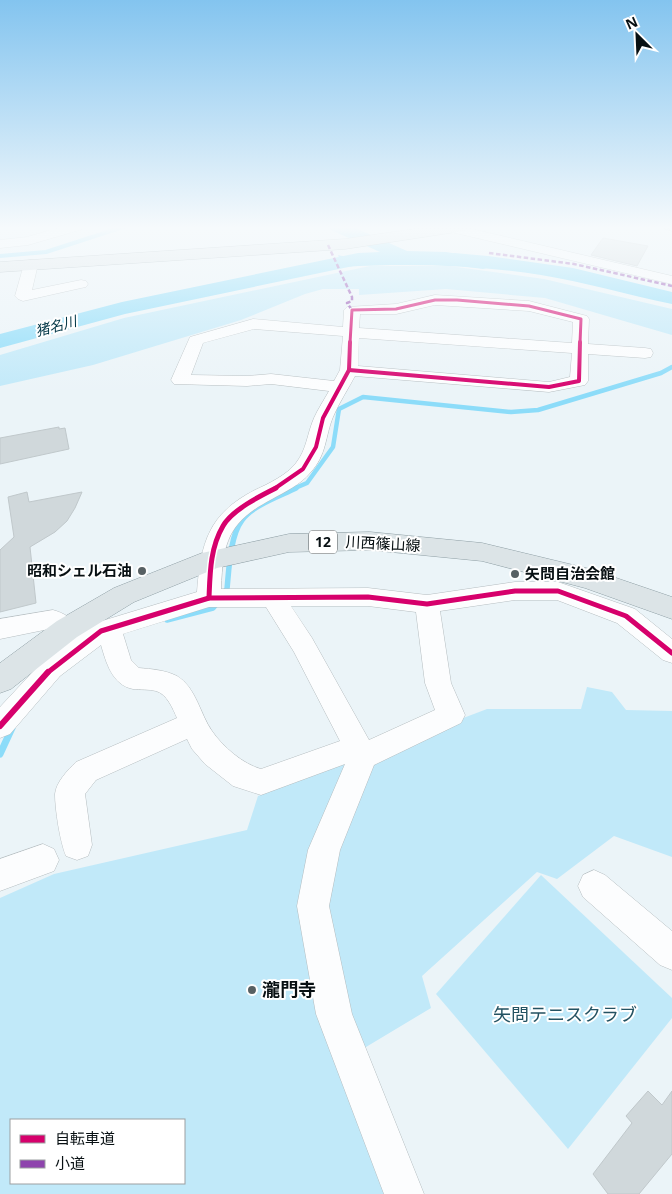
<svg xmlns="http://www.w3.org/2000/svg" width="672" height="1194" font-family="'Open Sans','Noto Sans JP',sans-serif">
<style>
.green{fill:#c1e9f9;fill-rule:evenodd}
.water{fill:#8cdcf9}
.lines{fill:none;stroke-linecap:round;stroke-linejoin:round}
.stream-far3{stroke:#8cdcf9;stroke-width:4}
.stream-far2{stroke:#8cdcf9;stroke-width:4.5}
.stream-far1{stroke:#8cdcf9;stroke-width:5.5}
.stream{stroke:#8cdcf9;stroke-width:7}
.river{fill:#8cdcf9;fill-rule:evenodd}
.building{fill:#d0d8db;stroke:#c0c8cb}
.minor-casing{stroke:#b5bdc0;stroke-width:1}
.major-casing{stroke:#8f9fa5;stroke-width:1}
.highway-casing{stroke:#8f9fa5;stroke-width:1}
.minor{fill:#fcfdfe;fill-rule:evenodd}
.major{fill:#dce4e7;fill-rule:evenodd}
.highway{fill:#c7d3d7;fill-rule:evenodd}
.quiet{stroke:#8e44ad;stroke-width:2.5;stroke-dasharray:4.5 2.5;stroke-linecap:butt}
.cycleway-far3-casing{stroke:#fff;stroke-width:5}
.cycleway-far2-casing{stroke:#fff;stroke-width:6}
.cycleway-far1-casing{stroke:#fff;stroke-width:8}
.cycleway-casing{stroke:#fff;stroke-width:9}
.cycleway-far3{stroke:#d6006c;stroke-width:3}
.cycleway-far2{stroke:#d6006c;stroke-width:4}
.cycleway-far1{stroke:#d6006c;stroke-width:5}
.cycleway{stroke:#d6006c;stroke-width:6}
.poi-dot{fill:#576063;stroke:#fff;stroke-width:2}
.labels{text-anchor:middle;stroke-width:4;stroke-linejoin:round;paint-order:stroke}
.far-water-label{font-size:14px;font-style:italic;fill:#003545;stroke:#fff}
.shield{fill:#fff;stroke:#52585a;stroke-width:1}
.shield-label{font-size:14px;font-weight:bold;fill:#081013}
.street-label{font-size:15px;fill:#081013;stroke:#fff}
.poi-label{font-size:15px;font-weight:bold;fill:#081013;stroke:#fff;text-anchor:end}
.near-poi-label{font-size:18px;font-weight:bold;fill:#081013;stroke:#fff;text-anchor:start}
.near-park-label{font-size:18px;fill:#235262;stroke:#fff}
</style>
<rect width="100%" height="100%" fill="#ebf4f8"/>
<!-- green -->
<g class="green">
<path d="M 370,266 L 449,266 L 544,279 L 672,309 L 672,335 L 545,298 L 446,289 L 359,295 L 359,289 L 323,289 L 305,294 L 241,320 L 93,365 L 0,386 L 0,355 L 124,318 Z"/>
<path d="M 587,687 L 612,692 L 626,710 L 672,711 L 672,857 L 614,836 L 557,879 L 537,872 L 422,976 L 431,1008 L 361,1050 L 393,1194 L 0,1194 L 0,898 L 54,874 L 247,830 L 258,796 L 487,709 L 581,709 ZM 11,1120 L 184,1120 L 184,1183 L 11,1183 Z"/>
<path d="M 541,875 L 672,998 L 672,1018 L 568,1149 L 436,994 Z"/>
</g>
<!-- water -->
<path class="water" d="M 402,249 L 407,253 L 429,257 L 430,259 L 454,253 L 488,256 L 573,268 L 672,292 L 672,304 C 628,295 585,282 541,275 C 476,265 409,263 343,267 L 338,255 C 353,260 384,252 402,249 Z"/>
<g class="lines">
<!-- stream-far3 -->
<path class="stream-far3" d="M 0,256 L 46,252 L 126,226"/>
<!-- stream-far2 -->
<path class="stream-far2" d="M 293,489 L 307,483 L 333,447 L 339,409 L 363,397 L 511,412 L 538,410 L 661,373 L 672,367"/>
<!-- stream-far1 -->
<g class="stream-far1">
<path d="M 223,594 L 227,589 C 229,569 230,536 242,520 C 253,505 280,496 296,488"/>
<path d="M 167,620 L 213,608 L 218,602"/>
</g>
<!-- stream -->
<path class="stream" d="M 0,754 L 12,728"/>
<!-- river -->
<path class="river" d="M 328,226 L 351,226 L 407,251 L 446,252 L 490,259 L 493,263 L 490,267 L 483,269 L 446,264 L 406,263 L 358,265 L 125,314 L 0,348 L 0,334 L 122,302 L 358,253 L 380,252 L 331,230 Z"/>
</g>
<!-- building -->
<g class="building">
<path d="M 603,238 L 648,246 L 637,266 L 591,255 Z"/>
<path d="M 59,427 L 59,429 L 65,428 L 69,449 L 0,464 L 0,438 Z"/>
<path d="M 27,492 L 29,502 L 82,492 L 75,508 L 67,521 L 55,532 L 30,547 L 36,603 L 0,612 L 0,550 L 14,537 L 8,497 Z"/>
<path d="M 648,1091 L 662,1105 L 672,1091 L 672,1154 L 639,1194 L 608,1194 L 593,1174 L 632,1123 L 626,1116 Z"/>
</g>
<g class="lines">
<defs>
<g id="minor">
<path d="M 65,226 L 85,226 L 83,229 L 28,245 L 0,248 L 0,240 L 27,237 Z"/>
<path d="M 447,226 L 459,226 L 672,276 L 672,284 L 447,231 L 445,228 Z"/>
<path d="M 31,260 L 36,261 L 38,264 L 32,290 L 81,280 L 86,281 L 88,284 L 86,287 L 81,288 L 23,301 L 18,299 L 15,296 L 24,264 L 26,261 Z"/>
<path d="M 435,295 L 529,301 L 587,316 L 589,319 L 588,344 L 645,348 L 651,349 L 653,353 L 651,357 L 645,358 L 588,354 L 588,381 L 585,385 L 549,392 L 355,376 C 348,389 339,403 333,417 C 325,436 327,455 310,473 C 301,484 285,492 272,499 C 228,522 223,542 221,589 L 368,588 L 427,595 L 515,582 L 558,582 L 635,609 L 672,639 L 672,663 L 663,660 L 617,623 L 557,600 L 515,600 L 440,611 L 451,683 L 465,715 L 461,723 L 374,765 L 340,850 L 329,906 L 352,1014 L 424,1194 L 384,1194 L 316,1014 L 297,906 L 308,850 L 345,764 L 261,795 L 233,786 L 205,764 L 192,749 L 187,739 L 96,780 L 85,794 L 92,845 L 88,856 L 77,860 L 66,856 C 60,842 55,809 55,794 C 56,782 68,770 76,762 L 177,718 C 173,709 167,694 156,691 C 149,689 140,690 133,689 C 112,685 106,662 101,645 L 60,676 L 10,734 L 0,738 L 0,707 L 42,662 L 92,624 L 197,592 C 201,543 208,514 255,490 C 268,484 287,475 296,463 C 307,449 307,434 314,418 C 318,409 324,400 329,391 L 271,384 L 247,386 L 174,384 L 171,380 L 190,337 L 253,319 L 343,327 L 344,310 L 347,307 L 396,304 ZM 435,305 L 529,311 L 573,322 L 572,343 L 359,328 L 360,314 L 396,314 ZM 254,329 L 343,336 L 340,370 L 334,381 L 271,374 L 247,376 L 191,375 L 203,343 ZM 359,338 L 572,353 L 570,377 L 549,382 L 358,366 ZM 291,606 L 368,606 L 416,612 L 425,683 L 435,710 L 369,740 L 312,638 ZM 209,607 L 266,607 L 294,652 L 340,741 L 261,769 C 243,764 223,747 212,731 C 200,714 196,687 177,676 C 165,670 151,669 139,668 L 131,660 L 123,634 Z"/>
<path d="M 53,610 C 64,613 74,619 79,629 L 76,636 C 64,640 59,636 49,629 L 0,639 L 0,619 Z"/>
<path d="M 43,844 L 54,849 L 59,860 L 54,871 L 0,891 L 0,859 Z"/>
<path d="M 594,870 L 605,875 L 672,931 L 672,970 L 660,965 L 583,897 L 578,886 L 583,875 Z"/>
</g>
<g id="major">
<path d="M 435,226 L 471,226 L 468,229 L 463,231 L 345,249 L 0,272 L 0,262 L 345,239 Z"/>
<path d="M 370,532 L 482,543 L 590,569 L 672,597 L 672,619 L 585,588 L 482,561 L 370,550 L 289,552 L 217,568 L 134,602 L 77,637 L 11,689 L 0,693 L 0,663 L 57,621 L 114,588 L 202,553 L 289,534 Z"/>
</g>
<path id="highway" d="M 662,226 L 672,226 L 672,231 L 665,229 Z"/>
</defs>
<!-- minor casing -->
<use href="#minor" class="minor-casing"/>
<!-- major casing -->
<use href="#major" class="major-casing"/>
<!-- highway casing -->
<use href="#highway" class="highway-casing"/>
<!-- minor -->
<use href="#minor" class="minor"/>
<!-- major -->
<use href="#major" class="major"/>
<!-- highway -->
<use href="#highway" class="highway"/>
<!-- quiet -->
<g class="quiet">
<path d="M 328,245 L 352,297 L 352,301 L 347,303 L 352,310"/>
<path d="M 489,253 L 574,264 L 672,286"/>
</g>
<defs>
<path id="cycleway-far3" d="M 350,343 L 352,310 L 396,309 L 435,300 L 457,300 L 529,306 L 581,319 L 580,343"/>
<g id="cycleway-far2">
<path d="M 349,370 L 549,387 L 579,381 L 580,342"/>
<path d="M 349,370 L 350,342"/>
<path d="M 274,489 L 303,469 L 316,447 L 323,418 L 349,370"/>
</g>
<g id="cycleway-far1">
<path d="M 209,598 C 210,574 210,548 223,526 C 232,510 260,496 276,488"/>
<path d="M 47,673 L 101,631 L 209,598 L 368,597 L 427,604 L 515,591 L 558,591 L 626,616 L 672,653"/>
</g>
<path id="cycleway" d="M 0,726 L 48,672"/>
</defs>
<!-- cycleway-far3 casing -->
<use href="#cycleway-far3" class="cycleway-far3-casing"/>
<!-- cycleway-far2 casing -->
<use href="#cycleway-far2" class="cycleway-far2-casing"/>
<!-- cycleway-far1 casing -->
<use href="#cycleway-far1" class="cycleway-far1-casing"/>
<!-- cycleway casing -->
<use href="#cycleway" class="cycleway-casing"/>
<!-- cycleway-far3 -->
<use href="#cycleway-far3" class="cycleway-far3"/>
<!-- cycleway-far2 -->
<use href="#cycleway-far2" class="cycleway-far2"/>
<!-- cycleway-far1 -->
<use href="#cycleway-far1" class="cycleway-far1"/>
<!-- cycleway -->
<use href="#cycleway" class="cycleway"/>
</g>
<!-- sky -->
<linearGradient id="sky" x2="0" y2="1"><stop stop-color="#83c4ef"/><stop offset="0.58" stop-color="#f6fafc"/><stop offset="1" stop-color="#f6fafc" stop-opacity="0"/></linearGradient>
<rect width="672" height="393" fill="url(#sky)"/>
<!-- markers -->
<g class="poi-dot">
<circle cx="142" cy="571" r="5"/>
<circle cx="515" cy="574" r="5"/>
<circle cx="252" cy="990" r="5"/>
</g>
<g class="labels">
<!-- far-water labels -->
<g class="far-water-label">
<text transform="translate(56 326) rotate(-15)" y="5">猪名川</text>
</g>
<!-- shield labels -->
<rect class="shield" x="309" y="530.5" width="28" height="23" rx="4"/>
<g class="shield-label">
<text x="323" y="547">12</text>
</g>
<!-- street labels -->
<g class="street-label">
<text transform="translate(383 544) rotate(3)" y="5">川西篠山線</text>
</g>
<!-- poi labels -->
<g class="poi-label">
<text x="132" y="576">昭和シェル石油</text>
<text x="525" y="579" text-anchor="start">矢問自治会館</text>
</g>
<!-- near-poi labels -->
<g class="near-poi-label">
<text x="262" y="996">瀧門寺</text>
</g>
<!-- near-park labels -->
<g class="near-park-label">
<text x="565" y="1021">矢問テニスクラブ</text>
</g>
</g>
<!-- legend -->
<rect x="10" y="1119" width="175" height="65" fill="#ffffff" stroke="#9c9fa1"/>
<rect x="20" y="1135" width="25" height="8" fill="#d6006c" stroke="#9c9fa1"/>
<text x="55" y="1144" font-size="15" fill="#081013">自転車道</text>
<rect x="20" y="1160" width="25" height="8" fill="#8e44ad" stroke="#9c9fa1"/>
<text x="55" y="1169" font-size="15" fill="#081013">小道</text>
<!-- north arrow -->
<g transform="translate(637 35) rotate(336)" stroke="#ffffff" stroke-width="4" paint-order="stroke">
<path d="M0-4L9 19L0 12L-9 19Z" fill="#081013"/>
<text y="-8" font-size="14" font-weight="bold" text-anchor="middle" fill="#081013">N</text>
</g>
</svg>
